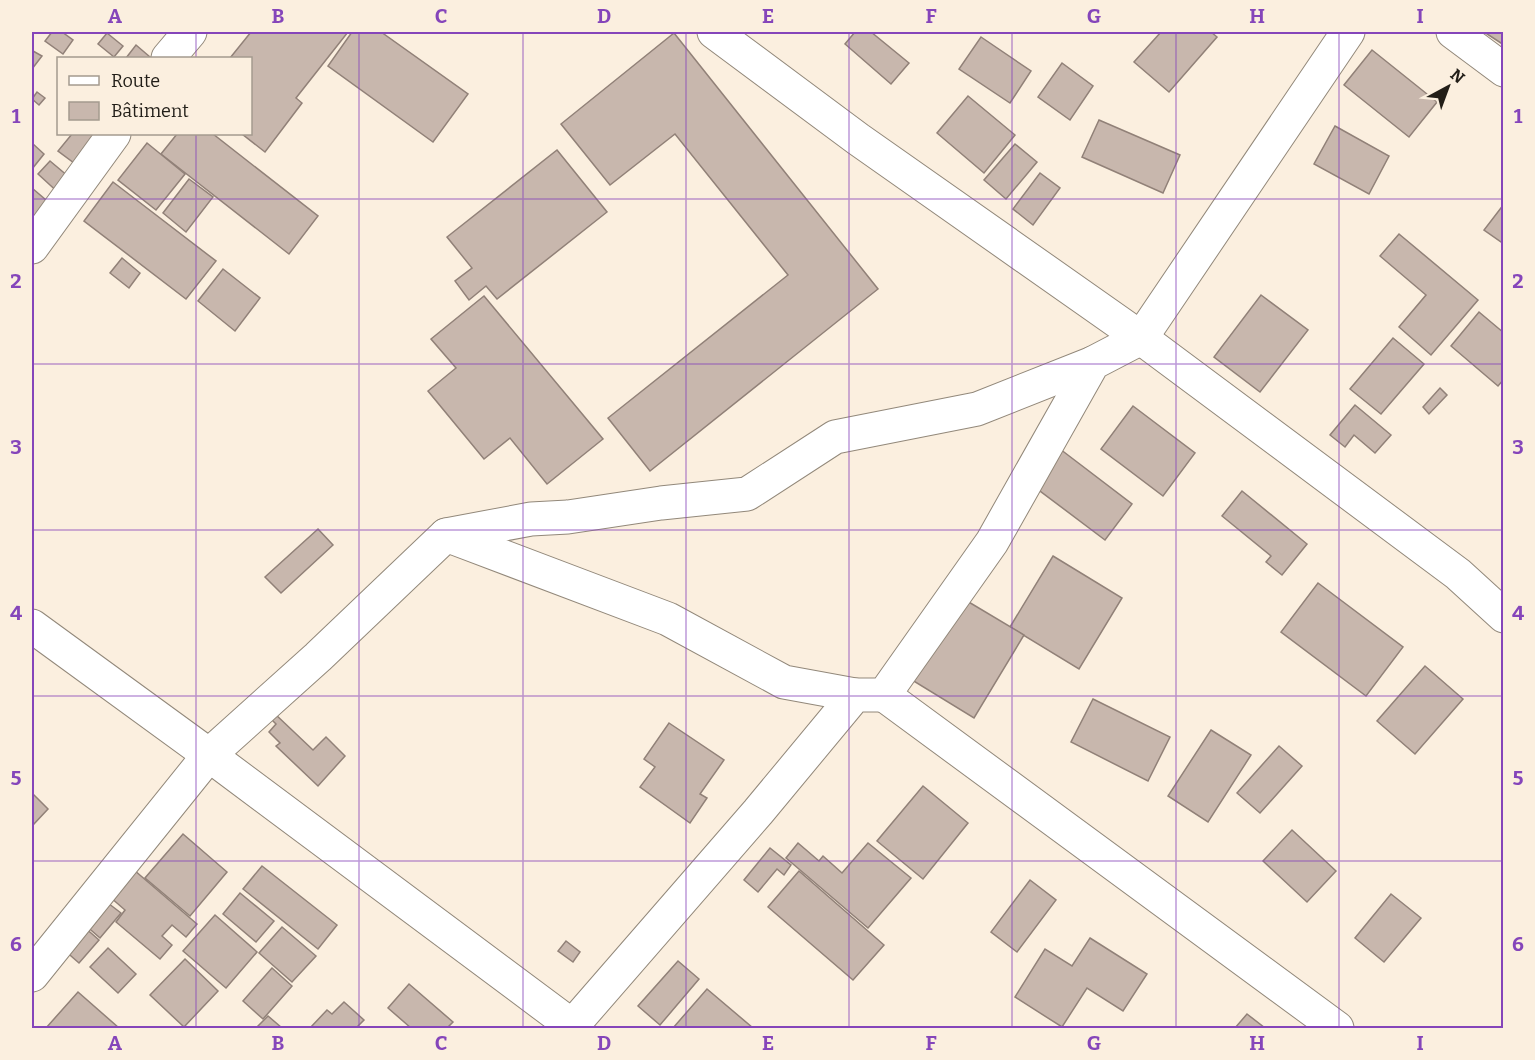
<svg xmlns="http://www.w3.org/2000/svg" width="1535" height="1060" font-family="Bitter,serif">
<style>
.building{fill:#c8b7ad;stroke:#918178;stroke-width:1.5}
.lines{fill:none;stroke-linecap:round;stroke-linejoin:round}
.street-casing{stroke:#92887a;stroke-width:35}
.street{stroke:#fff;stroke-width:33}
.grid{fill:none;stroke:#8545ba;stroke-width:1.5;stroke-opacity:0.55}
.neatline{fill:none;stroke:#8545ba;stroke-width:2}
.grid-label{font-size:20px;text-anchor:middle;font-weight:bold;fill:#8545ba}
</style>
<rect width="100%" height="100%" fill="#fbefdf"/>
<!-- building -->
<g class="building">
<path d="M 52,32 L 62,32 L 73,40 L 63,54 L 45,41 Z"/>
<path d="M 251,32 L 348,32 L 296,98 L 302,103 L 265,152 L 242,134 L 250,134 L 250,58 L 230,58 Z"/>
<path d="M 352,32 L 381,32 L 468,94 L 433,142 L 328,66 Z"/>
<path d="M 855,32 L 871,32 L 909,63 L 891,84 L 845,44 Z"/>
<path d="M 1161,32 L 1211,32 L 1217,37 L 1169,92 L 1134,62 Z"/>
<path d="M 1484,32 L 1504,32 L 1504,45 Z"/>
<path d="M 107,33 L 123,46 L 114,57 L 98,44 Z"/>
<path d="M 674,33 L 878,289 L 650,471 L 608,418 L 788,275 L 675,134 L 610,185 L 561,124 Z"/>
<path d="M 981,37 L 1031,71 L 1010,103 L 959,69 Z"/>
<path d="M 136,45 L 150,57 L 149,58 L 126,58 Z"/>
<path d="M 1372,50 L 1437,102 L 1409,137 L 1344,85 Z"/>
<path d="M 33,51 L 42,56 L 32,69 L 32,53 Z"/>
<path d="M 1062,63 L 1093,86 L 1070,120 L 1038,97 Z"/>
<path d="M 37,92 L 45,98 L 39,105 L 32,99 Z"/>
<path d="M 968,96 L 1015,135 L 984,173 L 937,133 Z"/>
<path d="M 1099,120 L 1180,155 L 1163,193 L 1082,157 Z"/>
<path d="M 1335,126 L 1389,156 L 1369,194 L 1314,164 Z"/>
<path d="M 72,134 L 97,134 L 74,163 L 58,151 Z"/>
<path d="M 177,134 L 213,134 L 318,216 L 289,254 L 161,154 Z"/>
<path d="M 32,143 L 44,154 L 32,169 Z"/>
<path d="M 147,143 L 185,174 L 156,210 L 118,180 Z"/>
<path d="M 1015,144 L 1037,162 L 1006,199 L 984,180 Z"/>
<path d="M 557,150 L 607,212 L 497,299 L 486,286 L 469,300 L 455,281 L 472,268 L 447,237 Z"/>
<path d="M 50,161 L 75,182 L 62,196 L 38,174 Z"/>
<path d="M 1040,173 L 1060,188 L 1033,225 L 1013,209 Z"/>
<path d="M 189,179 L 213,197 L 186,232 L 163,213 Z"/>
<path d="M 113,182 L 216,261 L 186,299 L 84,221 Z"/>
<path d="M 32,188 L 53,206 L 32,222 Z"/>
<path d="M 1504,204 L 1504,244 L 1484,230 Z"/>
<path d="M 1399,234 L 1478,300 L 1431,355 L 1399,327 L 1426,295 L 1380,256 Z"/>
<path d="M 122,258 L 140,273 L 129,288 L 110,273 Z"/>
<path d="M 223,269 L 260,298 L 235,331 L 198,301 Z"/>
<path d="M 1261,295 L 1308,330 L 1260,392 L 1214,357 Z"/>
<path d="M 484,296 L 603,439 L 547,484 L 510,438 L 484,459 L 428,391 L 456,368 L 431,339 Z"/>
<path d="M 1479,312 L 1504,333 L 1504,379 L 1498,386 L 1451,346 Z"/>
<path d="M 1393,338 L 1424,364 L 1381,414 L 1350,389 Z"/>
<path d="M 1440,388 L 1447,395 L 1429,414 L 1423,407 Z"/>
<path d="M 1355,405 L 1391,435 L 1375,453 L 1354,435 L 1345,447 L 1330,435 Z"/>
<path d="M 1133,406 L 1195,453 L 1163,496 L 1101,449 Z"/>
<path d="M 1060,449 L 1132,504 L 1105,540 L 1032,485 Z"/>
<path d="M 1242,491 L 1307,544 L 1282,575 L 1266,562 L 1271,556 L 1222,516 Z"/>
<path d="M 318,529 L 333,545 L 281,593 L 265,577 Z"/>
<path d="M 1053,556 L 1122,598 L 1079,669 L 1010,627 Z"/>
<path d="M 1318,583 L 1403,647 L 1366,696 L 1281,632 Z"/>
<path d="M 962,598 L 1024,635 L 974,718 L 912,680 Z"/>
<path d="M 1425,666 L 1463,699 L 1415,754 L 1377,721 Z"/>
<path d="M 1093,699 L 1170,737 L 1148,781 L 1071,742 Z"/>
<path d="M 274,713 L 313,750 L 326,737 L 345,756 L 318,786 L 276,746 L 280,743 L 269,732 L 276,724 L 270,718 Z"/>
<path d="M 669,723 L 724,760 L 700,794 L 707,798 L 690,823 L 640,787 L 655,767 L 644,759 Z"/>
<path d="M 1211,730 L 1251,755 L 1208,822 L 1168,796 Z"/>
<path d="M 1279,746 L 1302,766 L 1260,813 L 1237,793 Z"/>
<path d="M 923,786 L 968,823 L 923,879 L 877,841 Z"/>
<path d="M 32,793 L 48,809 L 32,826 Z"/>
<path d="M 1292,830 L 1336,871 L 1307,902 L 1263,861 Z"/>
<path d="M 183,834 L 227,872 L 190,916 L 145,878 Z"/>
<path d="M 798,843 L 819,861 L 823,856 L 842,873 L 868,843 L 911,878 L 868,928 L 786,858 Z"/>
<path d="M 770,848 L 791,865 L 784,875 L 777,869 L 758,892 L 744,880 Z"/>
<path d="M 262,866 L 337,925 L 318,949 L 243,889 Z"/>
<path d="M 134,870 L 197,924 L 186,937 L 172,925 L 162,936 L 172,945 L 160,959 L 116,922 L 125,910 L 110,897 Z"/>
<path d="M 799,871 L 884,945 L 853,980 L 768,907 Z"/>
<path d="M 1030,880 L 1056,900 L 1017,952 L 991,932 Z"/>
<path d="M 240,893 L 274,921 L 256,942 L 223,914 Z"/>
<path d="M 1391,894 L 1421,918 L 1384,962 L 1355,938 Z"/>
<path d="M 104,900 L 121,913 L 100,938 L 84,924 Z"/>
<path d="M 215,915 L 257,952 L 226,988 L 183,951 Z"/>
<path d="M 83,926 L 99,940 L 79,963 L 63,949 Z"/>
<path d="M 282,927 L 316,956 L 292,982 L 259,953 Z"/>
<path d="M 1090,938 L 1147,974 L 1123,1011 L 1087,988 L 1062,1027 L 1015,997 L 1045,949 L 1072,966 Z"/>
<path d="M 566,941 L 580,952 L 573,962 L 558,951 Z"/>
<path d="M 108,948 L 136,974 L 118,993 L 90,967 Z"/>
<path d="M 185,959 L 218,991 L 184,1027 L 150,995 Z"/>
<path d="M 678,961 L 699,979 L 660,1025 L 638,1006 Z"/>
<path d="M 272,968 L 292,986 L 263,1019 L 243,1001 Z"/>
<path d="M 409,984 L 453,1022 L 447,1028 L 411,1028 L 388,1008 Z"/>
<path d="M 707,989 L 753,1028 L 673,1028 Z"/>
<path d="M 78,992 L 119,1028 L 46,1028 Z"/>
<path d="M 344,1002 L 364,1020 L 356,1028 L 310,1028 L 327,1010 L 332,1014 Z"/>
<path d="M 1247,1014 L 1265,1028 L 1235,1028 Z"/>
<path d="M 268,1016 L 282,1028 L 256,1028 Z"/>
</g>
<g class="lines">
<defs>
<g id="street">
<path d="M 714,32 L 858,139 L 1141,338 L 1458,574 L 1504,616"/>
<path d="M 1453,32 L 1504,70"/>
<path d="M 168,58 L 190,32"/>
<path d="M 32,247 L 114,134"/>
<path d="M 446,535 L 668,619 L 784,682 L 855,695"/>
<path d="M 32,626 L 209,755 L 575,1028"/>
<path d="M 884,695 L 1337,1028"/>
<path d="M 32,975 L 209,755 L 318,657 L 446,535 L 531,519 L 568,517 L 661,503 L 747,494 L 835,437 L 977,409 L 1093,363"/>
<path d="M 572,1026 L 758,812 L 855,695 L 884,695 L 992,542 L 1093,363 L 1141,338 L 1348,32"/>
</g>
</defs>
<!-- street casing -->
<use href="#street" class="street-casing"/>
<!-- street -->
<use href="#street" class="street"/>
</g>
<!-- grid -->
<path class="grid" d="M 196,32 L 196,58M 359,32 L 359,1028M 523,32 L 523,1028M 686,32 L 686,1028M 849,32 L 849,1028M 1012,32 L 1012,1028M 1176,32 L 1176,1028M 1339,32 L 1339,1028M 196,134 L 196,1028M 32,199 L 1504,199M 32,364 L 1504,364M 32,530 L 1504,530M 32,696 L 1504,696M 32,861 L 1504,861"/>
<!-- border -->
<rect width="1535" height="1060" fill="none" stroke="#fbefdf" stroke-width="66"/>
<!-- legend -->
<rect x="57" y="57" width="195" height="78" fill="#fbefdf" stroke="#a49b8f" stroke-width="1.5"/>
<rect x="69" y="76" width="30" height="9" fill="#ffffff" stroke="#a49b8f" stroke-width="1.5"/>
<text x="111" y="87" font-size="18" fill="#221e18">Route</text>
<rect x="69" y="102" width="30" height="18" fill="#c8b7ad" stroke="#a49b8f" stroke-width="1.5"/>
<text x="111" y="117" font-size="18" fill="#221e18">Bâtiment</text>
<!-- north arrow -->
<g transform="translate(1448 87) rotate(41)" stroke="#fbefdf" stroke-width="4.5" paint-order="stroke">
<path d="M0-4.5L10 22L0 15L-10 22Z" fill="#221e18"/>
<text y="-9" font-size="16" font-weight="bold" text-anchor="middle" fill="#221e18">N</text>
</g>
<rect x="33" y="33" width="1469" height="994" class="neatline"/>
<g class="grid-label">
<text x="115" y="23">A</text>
<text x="278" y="23">B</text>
<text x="441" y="23">C</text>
<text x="604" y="23">D</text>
<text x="768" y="23">E</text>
<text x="931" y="23">F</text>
<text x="1094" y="23">G</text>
<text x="1257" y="23">H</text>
<text x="1420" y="23">I</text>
<text x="16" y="123">1</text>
<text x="1518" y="123">1</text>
<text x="16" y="288">2</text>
<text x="1518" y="288">2</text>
<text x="16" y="454">3</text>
<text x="1518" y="454">3</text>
<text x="16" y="620">4</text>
<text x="1518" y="620">4</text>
<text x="16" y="785">5</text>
<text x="1518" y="785">5</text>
<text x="16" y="951">6</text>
<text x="1518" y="951">6</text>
<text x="115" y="1050">A</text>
<text x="278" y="1050">B</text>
<text x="441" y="1050">C</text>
<text x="604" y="1050">D</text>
<text x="768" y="1050">E</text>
<text x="931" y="1050">F</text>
<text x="1094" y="1050">G</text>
<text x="1257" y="1050">H</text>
<text x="1420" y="1050">I</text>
</g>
</svg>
